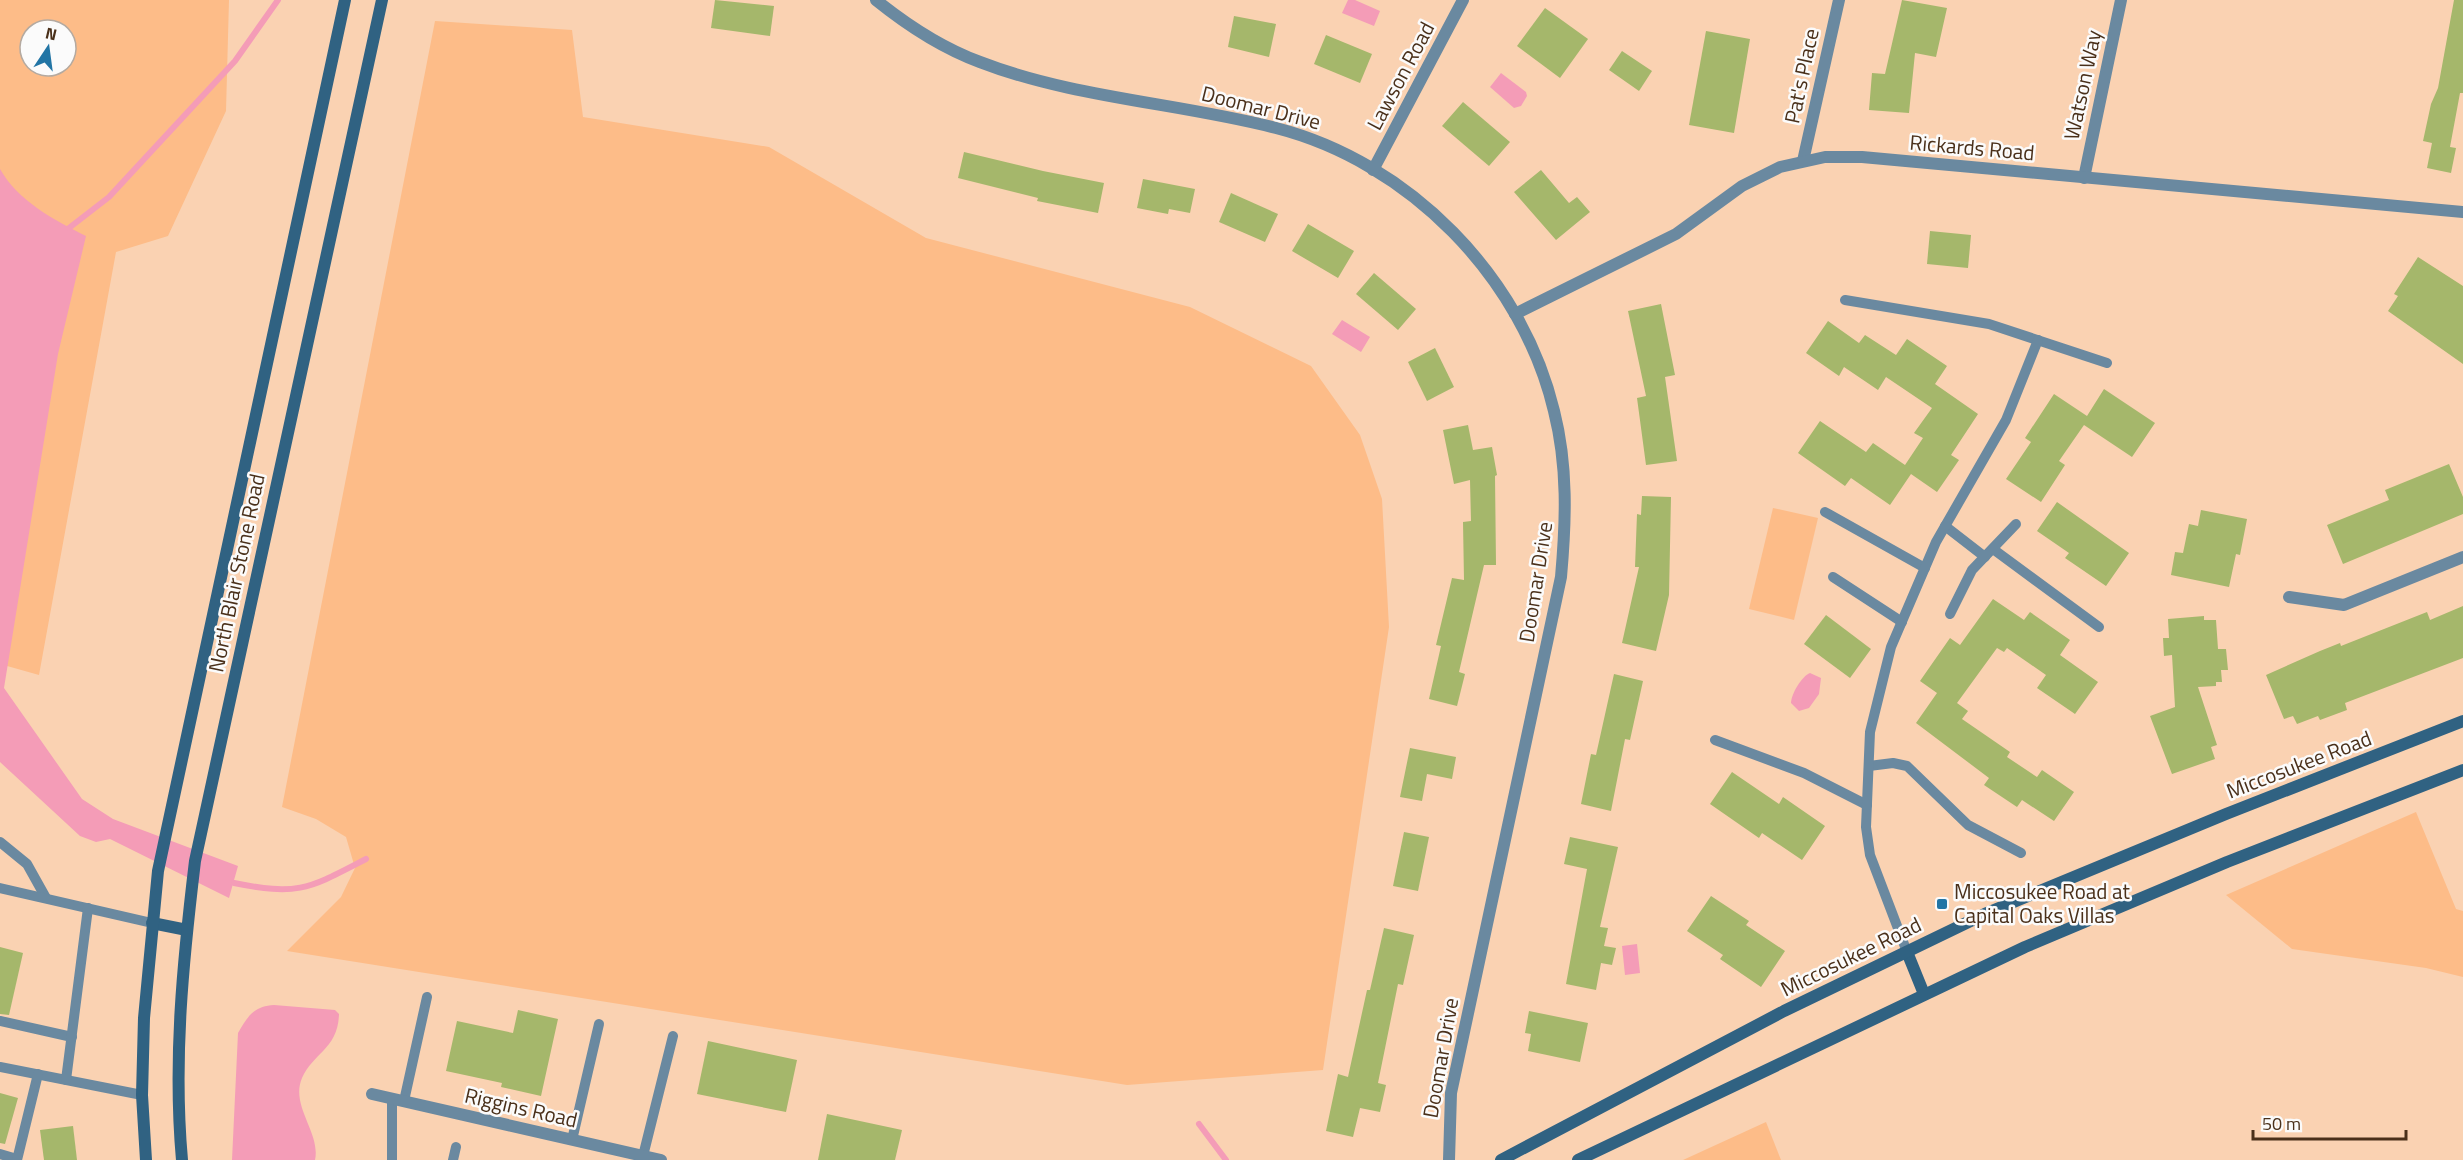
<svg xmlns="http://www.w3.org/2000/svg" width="2463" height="1160" font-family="'Titillium Web',sans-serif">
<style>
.green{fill:#fdbc88;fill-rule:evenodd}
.water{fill:#f49cb7}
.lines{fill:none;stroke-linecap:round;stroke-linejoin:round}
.stream{stroke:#f49cb7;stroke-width:6}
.building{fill:#a5b76b}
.lane{stroke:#6a89a0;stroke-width:10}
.street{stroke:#6a89a0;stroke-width:12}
.secondary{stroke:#306282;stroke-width:12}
.poi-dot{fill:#2275a5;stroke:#fbfbfb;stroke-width:2}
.labels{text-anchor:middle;stroke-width:5;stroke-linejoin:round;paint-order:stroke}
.street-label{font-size:21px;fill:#4a301a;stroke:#fbfbfb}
.poi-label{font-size:21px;fill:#4a301a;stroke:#fbfbfb;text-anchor:start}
</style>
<rect width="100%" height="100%" fill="#fad2b2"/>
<!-- green -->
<g class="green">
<path d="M 0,0 L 229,0 L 226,111 L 168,236 L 116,252 L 39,675 L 0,664 ZM 30,30 L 66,30 L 66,66 L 30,66 Z"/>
<path d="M 435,21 L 572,30 L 583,117 L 769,147 L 926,238 L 1190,307 L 1311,366 L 1360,435 L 1382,499 L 1389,627 L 1323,1070 L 1127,1085 L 287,951 L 341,897 L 355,868 L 346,837 L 316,819 L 282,807 Z"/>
<path d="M 1773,508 L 1818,518 L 1794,620 L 1749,609 Z"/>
<path d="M 2416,812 L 2456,909 L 2463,911 L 2463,977 L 2426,968 L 2292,949 L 2226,895 Z"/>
<path d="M 1766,1122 L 1781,1160 L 1683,1160 Z"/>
</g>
<!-- water -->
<g class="water">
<path d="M 1348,0 L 1355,0 L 1380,11 L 1374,26 L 1342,13 Z"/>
<path d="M 1501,73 L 1526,92 L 1527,96 L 1521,106 L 1514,108 L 1490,87 Z"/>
<path d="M 0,169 C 18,201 54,220 86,236 L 58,354 L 4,688 L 82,799 L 113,819 L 238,866 L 229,898 L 110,839 L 96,842 L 80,836 L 0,762 Z"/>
<path d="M 1342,320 L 1370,337 L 1361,352 L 1332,334 Z"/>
<path d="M 1810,673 L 1821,678 L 1819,694 L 1809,708 L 1799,711 L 1791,703 C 1791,694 1802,676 1810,673 Z"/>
<path d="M 1637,944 L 1640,973 L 1625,975 L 1622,946 Z"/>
<path d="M 274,1005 L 335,1010 L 339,1014 C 338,1049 313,1053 302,1078 C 290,1106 321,1133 315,1160 L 232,1160 L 238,1033 C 248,1016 254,1006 274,1005 Z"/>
</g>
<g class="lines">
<!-- stream -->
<g class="stream">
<path d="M 69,228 L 109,197 L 235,61 L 278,0"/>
<path d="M 234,883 C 299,896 308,889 366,859"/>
<path d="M 1199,1124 L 1226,1160"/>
</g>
</g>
<!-- building -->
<g class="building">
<path d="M 715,0 L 774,6 L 770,36 L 711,28 Z"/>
<path d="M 1902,0 L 1947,8 L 1936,57 L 1915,53 L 1909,113 L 1869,110 L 1872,73 L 1885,74 Z"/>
<path d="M 2454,0 L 2463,0 L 2463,93 L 2460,93 L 2450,147 L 2456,148 L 2451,173 L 2427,168 L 2432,143 L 2423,141 L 2431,104 L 2438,88 Z"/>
<path d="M 1545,8 L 1588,39 L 1560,78 L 1517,46 Z"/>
<path d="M 1234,16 L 1276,24 L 1269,57 L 1228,47 Z"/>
<path d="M 1706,31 L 1750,39 L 1734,133 L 1689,125 Z"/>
<path d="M 1326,35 L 1372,54 L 1360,83 L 1314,64 Z"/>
<path d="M 1622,51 L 1652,71 L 1639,91 L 1609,70 Z"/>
<path d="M 1463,102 L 1510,142 L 1489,166 L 1442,126 Z"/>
<path d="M 964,152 L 1043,171 L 1104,183 L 1098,213 L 1037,201 L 1038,198 L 958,178 Z"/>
<path d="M 1541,170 L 1569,203 L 1577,197 L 1590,212 L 1556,240 L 1514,192 Z"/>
<path d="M 1143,179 L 1195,189 L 1190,213 L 1169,209 L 1168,214 L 1137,208 Z"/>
<path d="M 1231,193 L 1278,214 L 1265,242 L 1219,222 Z"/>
<path d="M 1308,224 L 1354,251 L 1338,278 L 1292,251 Z"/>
<path d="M 1930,231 L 1971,235 L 1968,268 L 1927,264 Z"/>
<path d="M 2418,257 L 2463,286 L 2463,364 L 2388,311 L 2398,296 L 2394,294 Z"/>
<path d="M 1374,273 L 1416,309 L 1398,330 L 1356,294 Z"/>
<path d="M 1661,304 L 1675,375 L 1665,377 L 1677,461 L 1646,465 L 1637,398 L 1646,396 L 1628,311 Z"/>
<path d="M 1828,321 L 1859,343 L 1865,335 L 1896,355 L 1907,339 L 1947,366 L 1935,384 L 1978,414 L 1951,455 L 1959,460 L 1937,492 L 1911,474 L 1890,505 L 1851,478 L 1845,486 L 1798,453 L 1820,421 L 1866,452 L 1873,443 L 1905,465 L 1923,438 L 1914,433 L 1932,408 L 1886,377 L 1878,390 L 1844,367 L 1839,376 L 1806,353 Z"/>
<path d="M 1435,348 L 1454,387 L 1427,401 L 1408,362 Z"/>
<path d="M 2104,389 L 2155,423 L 2132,457 L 2084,425 L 2059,461 L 2065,465 L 2041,502 L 2006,479 L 2031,442 L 2025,438 L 2054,394 L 2087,416 Z"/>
<path d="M 1468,425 L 1473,450 L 1492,447 L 1497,475 L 1495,476 L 1496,565 L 1484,565 L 1459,672 L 1465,674 L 1457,706 L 1429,699 L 1441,646 L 1436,645 L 1452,578 L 1464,580 L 1463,522 L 1471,521 L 1470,480 L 1454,484 L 1443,430 Z"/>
<path d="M 2449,464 L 2463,497 L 2463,514 L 2343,564 L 2327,525 L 2389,500 L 2385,490 Z"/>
<path d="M 1642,496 L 1671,497 L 1669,595 L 1656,651 L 1622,643 L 1639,567 L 1635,567 L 1637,514 L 1641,515 Z"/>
<path d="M 2057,502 L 2129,553 L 2106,586 L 2065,558 L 2069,553 L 2037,531 Z"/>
<path d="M 2201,510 L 2247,519 L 2240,555 L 2236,554 L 2229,587 L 2171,575 L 2175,552 L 2183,553 L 2189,524 L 2198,526 Z"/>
<path d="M 1993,599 L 2024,620 L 2030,612 L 2070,640 L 2060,655 L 2098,682 L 2075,714 L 2037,688 L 2046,675 L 2007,648 L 2004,652 L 1997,648 L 1957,703 L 1968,711 L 1962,719 L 2010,752 L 2007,757 L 2037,777 L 2042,770 L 2074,792 L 2054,821 L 2022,800 L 2017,807 L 1984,785 L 1989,778 L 1916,723 L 1937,693 L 1920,681 L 1950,638 L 1960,645 Z"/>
<path d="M 2463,606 L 2463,658 L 2345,703 L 2347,710 L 2320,720 L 2318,716 L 2297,724 L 2293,716 L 2284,719 L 2266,675 L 2320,651 L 2340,643 L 2341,646 L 2427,612 L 2430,620 Z"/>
<path d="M 1826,615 L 1871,649 L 1850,678 L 1804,644 Z"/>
<path d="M 2204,616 L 2204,620 L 2216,620 L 2218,649 L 2226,649 L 2228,670 L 2221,670 L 2222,682 L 2216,682 L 2216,686 L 2198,687 L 2217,745 L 2211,747 L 2215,759 L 2172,774 L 2150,716 L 2175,707 L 2172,655 L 2164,656 L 2163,638 L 2169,638 L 2168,619 Z"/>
<path d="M 1614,674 L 1643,681 L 1630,740 L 1625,739 L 1611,811 L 1581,804 L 1591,754 L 1596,755 Z"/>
<path d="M 1410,748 L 1456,757 L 1452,779 L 1427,774 L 1422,801 L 1400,797 Z"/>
<path d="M 1732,772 L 1779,804 L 1783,797 L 1825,826 L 1802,860 L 1762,833 L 1759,838 L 1710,804 Z"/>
<path d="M 1404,832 L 1429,837 L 1418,891 L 1393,886 Z"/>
<path d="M 1570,837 L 1618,847 L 1600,927 L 1608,928 L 1604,946 L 1616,948 L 1612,965 L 1601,963 L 1596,990 L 1566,984 L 1587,869 L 1564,864 Z"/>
<path d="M 1711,896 L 1749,921 L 1746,925 L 1785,951 L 1761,987 L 1720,959 L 1723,955 L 1687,931 Z"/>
<path d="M 1384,928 L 1414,935 L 1403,985 L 1398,984 L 1378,1083 L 1386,1085 L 1380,1112 L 1360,1108 L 1353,1137 L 1326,1131 L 1338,1074 L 1348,1077 L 1367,990 L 1370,990 Z"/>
<path d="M 0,947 L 23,953 L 9,1015 L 0,1014 Z"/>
<path d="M 518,1010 L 558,1019 L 541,1096 L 501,1087 L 502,1083 L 446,1071 L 457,1021 L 513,1033 Z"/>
<path d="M 1529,1011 L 1588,1023 L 1580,1062 L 1528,1051 L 1531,1034 L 1525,1033 Z"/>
<path d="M 708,1041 L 797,1060 L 786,1112 L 697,1094 Z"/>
<path d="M 0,1093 L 18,1098 L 5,1144 L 0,1143 Z"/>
<path d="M 827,1114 L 902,1130 L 895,1160 L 818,1160 Z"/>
<path d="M 73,1126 L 77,1160 L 44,1160 L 40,1130 Z"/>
</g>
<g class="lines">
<!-- lane -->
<g class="lane">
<path d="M 1845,300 L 1989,324 L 2107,363"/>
<path d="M 1825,512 L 1925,568"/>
<path d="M 1945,526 L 1985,557"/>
<path d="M 1993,549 L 2099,627"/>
<path d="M 1833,577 L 1902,622"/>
<path d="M 1950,614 L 1972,570 L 2016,524"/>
<path d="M 1715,740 L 1804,773 L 1867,805"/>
<path d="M 1869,766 L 1893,763 L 1907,766 L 1968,825 L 2021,853"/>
<path d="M 0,842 L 27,864 L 46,898"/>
<path d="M 0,888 L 152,923"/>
<path d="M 1907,952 L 1870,855 L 1866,827 L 1870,732 L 1891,647 L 1936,542 L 2006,420 L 2038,340"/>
<path d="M 0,1021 L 72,1037"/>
<path d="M 0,1067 L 142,1095"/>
<path d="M 66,1080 L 88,908"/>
<path d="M 392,1099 L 392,1160"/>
<path d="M 404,1101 L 427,997"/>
<path d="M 572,1140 L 599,1024"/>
<path d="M 0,1154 L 17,1159"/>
<path d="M 17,1160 L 38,1074"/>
<path d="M 453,1160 L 456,1147"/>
<path d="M 642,1160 L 673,1036"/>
</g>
<!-- street -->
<g class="street">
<path d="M 876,0 C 907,25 942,48 980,62 C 1073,98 1179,103 1276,128 C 1409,162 1522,277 1554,411 C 1568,466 1566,521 1561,577 L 1451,1093 L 1449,1160"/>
<path d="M 1803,161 L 1839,0"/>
<path d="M 1373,170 L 1463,0"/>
<path d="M 2084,178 L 2121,0"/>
<path d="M 1515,314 L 1676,234 L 1742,186 L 1780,167 L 1825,157 L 1862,157 L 2463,212"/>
<path d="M 2289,597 L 2344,605 L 2463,557"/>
<path d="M 372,1094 L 661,1160"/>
</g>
<!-- secondary -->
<g class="secondary">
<path d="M 152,923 L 187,930"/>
<path d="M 1907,952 L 1924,994"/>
<path d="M 146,1160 L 142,1095 L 144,1018 L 158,871 L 345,0"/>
<path d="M 182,1160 C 173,1060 183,961 195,861 L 382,0"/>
<path d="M 1501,1160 L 1784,1011 L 1987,913 L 2226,814 L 2463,721"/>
<path d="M 1578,1160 L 2025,947 L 2227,862 L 2463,770"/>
</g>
</g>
<!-- markers -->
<rect class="poi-dot" x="1936" y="898" width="12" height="12" rx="3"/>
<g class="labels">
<!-- street labels -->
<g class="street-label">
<text transform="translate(1401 76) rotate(-62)" y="7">Lawson Road</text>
<text transform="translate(1802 76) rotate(-78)" y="7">Pat's Place</text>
<text transform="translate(2083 85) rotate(-78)" y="7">Watson Way</text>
<text transform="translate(1261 108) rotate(14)" y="7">Doomar Drive</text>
<text transform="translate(1972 148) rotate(5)" y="7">Rickards Road</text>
<text transform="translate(237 573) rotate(-78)" y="7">North Blair Stone Road</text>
<text transform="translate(1536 582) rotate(-81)" y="7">Doomar Drive</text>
<text transform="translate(2299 765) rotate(-21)" y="7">Miccosukee Road</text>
<text transform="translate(1851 957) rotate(-26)" y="7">Miccosukee Road</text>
<text transform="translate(1441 1058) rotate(-80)" y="7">Doomar Drive</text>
<text transform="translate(521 1108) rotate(13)" y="7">Riggins Road</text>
</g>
<!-- poi labels -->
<g class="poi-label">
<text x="1954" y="899">Miccosukee Road at<tspan x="1954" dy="24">Capital Oaks Villas</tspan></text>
</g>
</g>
<!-- north arrow -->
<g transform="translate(48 48) rotate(13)"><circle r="28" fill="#fbfbfb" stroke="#b4aaa1" stroke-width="1.5"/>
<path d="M0-4.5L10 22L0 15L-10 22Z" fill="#2275a5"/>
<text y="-9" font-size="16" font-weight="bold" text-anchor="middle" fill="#4a301a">N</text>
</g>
<!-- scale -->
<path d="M2253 1130v9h153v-9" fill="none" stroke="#4a301a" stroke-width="3"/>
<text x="2262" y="1130" font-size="18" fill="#4a301a" stroke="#fbfbfb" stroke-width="4.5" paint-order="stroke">50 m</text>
</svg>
